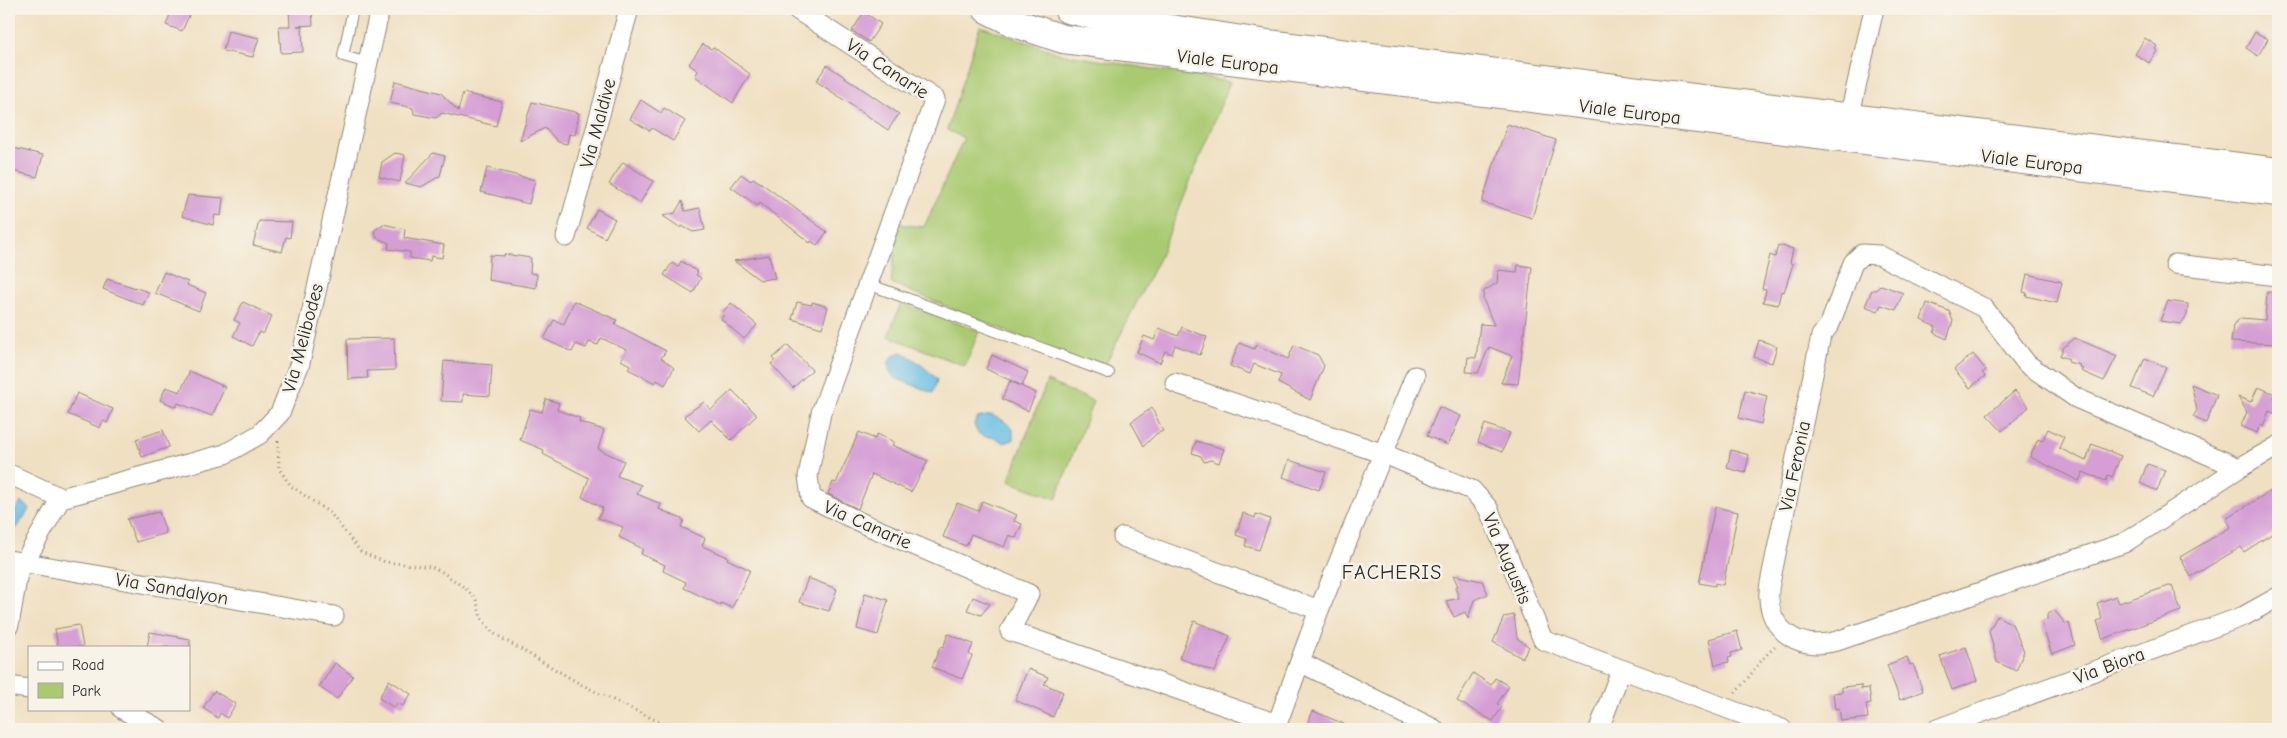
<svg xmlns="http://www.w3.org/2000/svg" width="2287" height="738" font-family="'Comic Neue',sans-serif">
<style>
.green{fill:#aaca72;stroke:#6a7a4e}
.water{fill:#67bde4;stroke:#497488}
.building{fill:#d59fd5}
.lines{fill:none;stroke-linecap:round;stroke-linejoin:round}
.lane-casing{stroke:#8e8676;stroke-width:12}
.street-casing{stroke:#8e8676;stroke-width:21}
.primary-casing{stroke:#8e8676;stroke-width:30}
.path{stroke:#8e8676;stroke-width:3;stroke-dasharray:1 4;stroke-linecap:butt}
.lane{stroke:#fff;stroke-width:10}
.street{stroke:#fff;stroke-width:19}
.primary{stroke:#fff;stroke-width:28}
.labels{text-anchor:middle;stroke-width:5;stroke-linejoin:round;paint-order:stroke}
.street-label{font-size:19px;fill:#2b2b2b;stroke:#f7f3e8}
.neighbourhood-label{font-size:20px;letter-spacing:1px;fill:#2b2b2b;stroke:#f7f3e8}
</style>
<rect width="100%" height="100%" fill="#f7f3e8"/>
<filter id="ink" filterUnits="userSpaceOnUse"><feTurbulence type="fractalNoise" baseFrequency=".02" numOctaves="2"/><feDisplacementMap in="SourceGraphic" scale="10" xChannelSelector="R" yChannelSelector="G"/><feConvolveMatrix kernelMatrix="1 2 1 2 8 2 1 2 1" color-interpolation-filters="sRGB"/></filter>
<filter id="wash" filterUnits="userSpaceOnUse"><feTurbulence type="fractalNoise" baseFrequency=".0096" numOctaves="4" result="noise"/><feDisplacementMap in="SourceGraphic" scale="20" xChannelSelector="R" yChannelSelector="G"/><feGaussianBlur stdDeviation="1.12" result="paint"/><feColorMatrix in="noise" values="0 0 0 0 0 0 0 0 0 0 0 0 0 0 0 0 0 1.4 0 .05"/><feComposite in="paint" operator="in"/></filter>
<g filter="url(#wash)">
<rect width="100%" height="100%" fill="#f0e0c2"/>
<!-- green -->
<g class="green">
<path d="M 980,26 L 1062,54 L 1230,82 L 1160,256 L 1102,371 L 891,283 L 898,224 L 924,227 L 964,138 L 947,130 Z"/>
<path d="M 901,303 L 979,331 L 965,366 L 888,336 Z"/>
<path d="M 1047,381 L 1093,401 L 1056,499 L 1009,481 Z"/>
</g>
<!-- water -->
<g class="water">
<path d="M 902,352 C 907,353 935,375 937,380 L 933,393 L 895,378 C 884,368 887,356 902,352 Z"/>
<path d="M 991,415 L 1004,421 L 1013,429 L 1013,440 L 1004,443 C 1001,441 997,438 993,437 C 983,437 977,436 974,424 L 977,418 Z"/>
<path d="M 21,502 L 30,508 L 16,529 L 9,524 L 9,520 Z"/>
</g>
<g id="blocks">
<!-- building -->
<g class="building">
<path d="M 172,9 L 192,9 L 182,31 L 166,25 Z"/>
<path d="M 289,9 L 312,9 L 313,25 L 297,26 L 302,26 L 303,52 L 281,53 L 279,26 L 290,26 Z"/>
<path d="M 864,12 L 881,24 L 869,42 L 852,31 Z"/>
<path d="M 228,31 L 259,38 L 253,57 L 223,51 Z"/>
<path d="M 2255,32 L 2268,39 L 2258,56 L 2246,48 Z"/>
<path d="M 2145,38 L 2157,46 L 2155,49 L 2157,51 L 2149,63 L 2135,54 Z"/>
<path d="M 703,44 L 711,49 L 713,47 L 750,74 L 733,103 L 695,76 L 698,71 L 689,64 Z"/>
<path d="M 827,65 L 899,114 L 888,130 L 816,81 Z"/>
<path d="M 395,81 L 441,93 L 458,111 L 463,93 L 502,102 L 496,126 L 442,113 L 436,118 L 414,114 L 413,108 L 390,103 Z"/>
<path d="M 641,100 L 661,113 L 664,108 L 685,121 L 673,141 L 652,128 L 650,131 L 630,119 Z"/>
<path d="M 532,102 L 579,113 L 575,135 L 569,134 L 567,144 L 558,142 L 545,128 L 520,141 Z"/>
<path d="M 1507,124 L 1556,140 L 1532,218 L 1482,202 Z"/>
<path d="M 9,147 L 43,155 L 37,177 L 9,170 Z"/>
<path d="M 395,153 L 405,155 L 400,182 L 379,177 L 382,162 Z"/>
<path d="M 433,153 L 445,156 L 440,176 L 421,187 L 405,183 Z"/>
<path d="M 623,162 L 653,181 L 640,203 L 609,184 Z"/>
<path d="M 487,168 L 535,180 L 529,204 L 481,192 Z"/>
<path d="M 741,174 L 751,181 L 753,178 L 761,183 L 827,232 L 817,245 L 811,241 L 810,243 L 760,203 L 758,206 L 731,187 Z"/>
<path d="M 188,195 L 223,198 L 221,216 L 215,215 L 213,225 L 182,216 Z"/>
<path d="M 682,201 L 685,211 L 700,208 L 705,230 L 693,232 L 682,226 L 681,228 L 663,216 L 675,213 Z"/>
<path d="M 597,209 L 615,219 L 605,238 L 587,228 Z"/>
<path d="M 259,221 L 292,222 L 290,238 L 286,237 L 282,252 L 253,245 Z"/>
<path d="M 383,224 L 405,229 L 404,238 L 444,245 L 442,258 L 431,256 L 430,261 L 410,258 L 410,252 L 388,249 L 389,243 L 377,238 L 374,231 Z"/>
<path d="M 1778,245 L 1793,249 L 1790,263 L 1793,264 L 1784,292 L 1781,291 L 1778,305 L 1763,302 L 1766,290 L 1762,289 L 1770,255 L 1775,257 Z"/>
<path d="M 504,254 L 531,258 L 530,273 L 537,274 L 536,288 L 488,280 L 490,255 L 504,256 Z"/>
<path d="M 769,255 L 775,278 L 760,280 L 734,261 Z"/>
<path d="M 681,261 L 698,272 L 696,275 L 701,278 L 693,293 L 664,275 L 672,263 L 678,267 Z"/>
<path d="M 1518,265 L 1532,267 L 1518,384 L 1501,383 L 1512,356 L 1489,347 L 1478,373 L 1466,372 L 1468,357 L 1476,358 L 1480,324 L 1494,325 L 1483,299 L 1484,291 L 1497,283 L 1498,270 L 1517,272 Z"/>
<path d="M 164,272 L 188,282 L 187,285 L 206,293 L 199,311 L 155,293 Z"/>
<path d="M 2027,274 L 2062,282 L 2057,303 L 2026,296 L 2027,293 L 2023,292 Z"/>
<path d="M 107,279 L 149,292 L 143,305 L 103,289 Z"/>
<path d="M 1881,285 L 1903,293 L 1896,310 L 1881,305 L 1878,311 L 1865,306 L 1872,290 L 1876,290 Z"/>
<path d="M 2267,292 L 2278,292 L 2278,344 L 2231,342 L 2233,325 L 2241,318 L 2265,320 Z"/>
<path d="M 574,301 L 617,320 L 615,324 L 666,351 L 661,358 L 674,368 L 665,385 L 657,380 L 655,383 L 628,369 L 630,365 L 621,360 L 627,350 L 601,338 L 598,345 L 589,342 L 586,348 L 576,344 L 572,352 L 544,339 L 554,320 L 564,324 Z"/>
<path d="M 2168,301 L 2188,304 L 2187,315 L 2181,324 L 2160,321 Z"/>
<path d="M 243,302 L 272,316 L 263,334 L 259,332 L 252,346 L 233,336 L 240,323 L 234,320 Z"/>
<path d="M 797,302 L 812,305 L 812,302 L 828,307 L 822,328 L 792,319 Z"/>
<path d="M 731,303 L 757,325 L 744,339 L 721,319 L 724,315 L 722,313 Z"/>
<path d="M 1927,303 L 1949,311 L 1953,321 L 1947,339 L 1934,333 L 1936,327 L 1921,320 Z"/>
<path d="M 1182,327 L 1207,337 L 1200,355 L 1175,345 L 1172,354 L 1165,351 L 1160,363 L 1137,352 L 1144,336 L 1154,340 L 1159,328 L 1178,336 Z"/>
<path d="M 394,338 L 395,370 L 367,371 L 368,378 L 348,379 L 347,339 Z"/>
<path d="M 2075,338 L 2117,356 L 2104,381 L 2081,371 L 2083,369 L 2079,367 L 2080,365 L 2068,362 L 2069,359 L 2060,356 L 2063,348 Z"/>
<path d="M 1759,340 L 1777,346 L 1772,363 L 1754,357 Z"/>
<path d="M 1239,343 L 1254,349 L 1256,345 L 1288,359 L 1294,345 L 1318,355 L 1324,366 L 1310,400 L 1278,383 L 1281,375 L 1254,364 L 1250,374 L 1230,366 Z"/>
<path d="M 788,345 L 812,370 L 793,388 L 771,364 L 775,360 L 773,358 Z"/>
<path d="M 1973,354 L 1986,370 L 1982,373 L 1985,376 L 1970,388 L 1954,369 Z"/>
<path d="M 992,355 L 1028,372 L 1022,386 L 986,369 Z"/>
<path d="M 2145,358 L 2166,367 L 2153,396 L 2132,388 Z"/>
<path d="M 444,361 L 492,365 L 490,396 L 463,394 L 463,402 L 441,401 Z"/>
<path d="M 190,371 L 225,387 L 212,416 L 178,403 L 176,407 L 160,400 L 166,387 L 180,392 Z"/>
<path d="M 1010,381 L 1036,393 L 1028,411 L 1002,399 Z"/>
<path d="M 2191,384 L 2217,395 L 2206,423 L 2193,417 L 2197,410 Z"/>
<path d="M 2258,387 L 2275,394 L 2274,398 L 2278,400 L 2278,415 L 2269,411 L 2263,426 L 2260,424 L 2257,433 L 2241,426 L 2247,412 L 2238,397 L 2251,402 Z"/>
<path d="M 732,390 L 757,415 L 731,440 L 711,420 L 699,431 L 684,416 L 704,402 L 711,410 Z"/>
<path d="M 1745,390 L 1767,396 L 1761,424 L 1739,418 Z"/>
<path d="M 2015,391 L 2029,407 L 2002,431 L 1987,415 Z"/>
<path d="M 77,393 L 113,409 L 107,423 L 103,421 L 100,428 L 68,414 Z"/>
<path d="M 546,399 L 559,403 L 557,410 L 580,418 L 579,422 L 604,430 L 598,449 L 624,461 L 617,476 L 641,485 L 637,494 L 661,504 L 659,509 L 684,520 L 681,527 L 705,538 L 702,546 L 728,557 L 727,559 L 750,570 L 732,608 L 721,603 L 720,605 L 684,588 L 686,582 L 663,571 L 665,565 L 641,554 L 643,549 L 619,537 L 623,527 L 598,518 L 603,508 L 582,497 L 589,478 L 543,454 L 544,450 L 520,440 L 530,409 L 542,412 Z"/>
<path d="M 1439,407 L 1461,416 L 1448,445 L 1427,436 Z"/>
<path d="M 1152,408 L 1163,431 L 1156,434 L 1144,446 L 1131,422 Z"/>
<path d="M 1485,424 L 1510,433 L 1502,452 L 1478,442 Z"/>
<path d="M 2048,429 L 2064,437 L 2059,448 L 2086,461 L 2092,444 L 2121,456 L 2112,477 L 2108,475 L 2106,481 L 2083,472 L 2079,481 L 2030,457 L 2038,439 L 2042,441 Z"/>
<path d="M 163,430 L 169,447 L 142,457 L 136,439 Z"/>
<path d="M 859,432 L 875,439 L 877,434 L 894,442 L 892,445 L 928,461 L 911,492 L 872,474 L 858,509 L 828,494 L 833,482 L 836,483 Z"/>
<path d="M 1196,441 L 1224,449 L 1219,463 L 1211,460 L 1204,462 L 1201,456 L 1192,453 Z"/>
<path d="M 1731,450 L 1749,455 L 1745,473 L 1727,468 Z"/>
<path d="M 1289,460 L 1326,472 L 1319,490 L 1283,477 Z"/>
<path d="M 2147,464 L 2165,470 L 2157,491 L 2140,483 Z"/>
<path d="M 2278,486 L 2278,530 L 2244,552 L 2241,547 L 2191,577 L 2180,557 L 2231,527 L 2226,519 Z"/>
<path d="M 982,501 L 1017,515 L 1014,521 L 1022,524 L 1016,538 L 1009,535 L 1004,547 L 971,534 L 966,546 L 943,537 L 957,503 L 978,511 Z"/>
<path d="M 1715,507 L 1738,512 L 1723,585 L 1715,583 L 1715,586 L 1699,583 Z"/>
<path d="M 159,512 L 166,533 L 136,542 L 127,519 Z"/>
<path d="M 1243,513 L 1255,518 L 1256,514 L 1270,519 L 1259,550 L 1245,546 L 1247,539 L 1236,535 Z"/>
<path d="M 1453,575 L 1482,581 L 1488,594 L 1474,600 L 1468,619 L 1465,612 L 1454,617 L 1446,601 L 1459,598 L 1455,587 L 1458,586 Z"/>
<path d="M 808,578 L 837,589 L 829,611 L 799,602 Z"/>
<path d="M 2172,585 L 2181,611 L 2103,639 L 2097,621 L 2102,619 L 2097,603 L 2116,596 L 2119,603 Z"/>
<path d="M 865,593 L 888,600 L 878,635 L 857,629 Z"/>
<path d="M 973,597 L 990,604 L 981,615 L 967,610 Z"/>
<path d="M 2054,610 L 2066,624 L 2069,623 L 2075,645 L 2052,654 L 2041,622 L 2047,620 L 2047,615 Z"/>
<path d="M 1514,615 L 1517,638 L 1529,647 L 1522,658 L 1493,642 L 1504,617 Z"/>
<path d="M 1997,616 L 2012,624 L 2024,651 L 2016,671 L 1997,662 L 1989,631 Z"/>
<path d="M 1194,621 L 1230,636 L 1215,672 L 1179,658 Z"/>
<path d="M 79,625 L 83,647 L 58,647 L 55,629 Z"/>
<path d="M 1737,631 L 1742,650 L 1731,653 L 1732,657 L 1728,658 L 1729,662 L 1715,665 L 1709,639 Z"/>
<path d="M 150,632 L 190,639 L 190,647 L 147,647 Z"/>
<path d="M 948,634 L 973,644 L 969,654 L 972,656 L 962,679 L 932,667 L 940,647 L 943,648 Z"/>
<path d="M 1966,647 L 1977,681 L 1952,690 L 1940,656 Z"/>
<path d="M 1907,657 L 1910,665 L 1913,664 L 1923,691 L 1900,700 L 1887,665 Z"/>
<path d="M 335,663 L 353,676 L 337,699 L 319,687 Z"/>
<path d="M 1028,669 L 1048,677 L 1044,684 L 1063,692 L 1053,717 L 1015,700 Z"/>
<path d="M 1473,673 L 1491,685 L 1495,678 L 1509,686 L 1497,704 L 1502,707 L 1493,721 L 1457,701 Z"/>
<path d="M 389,680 L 411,694 L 403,706 L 397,703 L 394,708 L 379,698 Z"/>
<path d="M 1861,685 L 1861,689 L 1869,688 L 1871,703 L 1866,704 L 1868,718 L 1841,721 L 1839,708 L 1835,709 L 1833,693 L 1842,692 L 1842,687 Z"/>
<path d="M 214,691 L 236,704 L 227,718 L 220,713 L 218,718 L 203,708 Z"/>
<path d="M 1313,711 L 1356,729 L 1305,729 Z"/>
</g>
</g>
</g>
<g filter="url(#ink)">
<use href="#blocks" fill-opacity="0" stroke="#8e8676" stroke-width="1"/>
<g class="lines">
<defs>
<g id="lane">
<path d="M 353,9 L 343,56 L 368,63"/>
<path d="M 868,284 L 1109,373"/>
</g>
<g id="street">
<path d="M 796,9 L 935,99 L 821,413 L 808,476 L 811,498 L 864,524 L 1029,594 L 1010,631 L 1277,724 L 1319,610 L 1415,376"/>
<path d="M 1849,118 L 1874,9"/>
<path d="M 566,237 L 629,9"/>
<path d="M 2175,264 L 2278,276"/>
<path d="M 1175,383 L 1384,454 L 1472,490 L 1488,508 L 1543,640 L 1782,729"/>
<path d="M 2239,468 L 2076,398 L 2027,364 L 1984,308 L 1879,255 L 1862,254 L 1853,263 L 1830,324 L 1821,336 L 1770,583 C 1762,626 1796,653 1837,641 L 2124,543 L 2239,468 L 2278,446"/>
<path d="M 9,474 L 61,498"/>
<path d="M 1123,537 L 1319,610"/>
<path d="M 9,560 L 334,616"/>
<path d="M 9,625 L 18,573 L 61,498 L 225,454 L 260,434 L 280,413 L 300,363 L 380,9"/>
<path d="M 1300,662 L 1434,729"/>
<path d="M 9,686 L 29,689"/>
<path d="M 122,709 L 159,729"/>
<path d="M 1599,729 L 1621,670"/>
<path d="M 1937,729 L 2244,616 L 2278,597"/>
</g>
<g id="primary">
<path d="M 987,9 L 1015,23 L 1063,39 L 2278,192"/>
<path d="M 1068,9 L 1126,22 L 1268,44 L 2278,172"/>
</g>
</defs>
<!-- lane casing -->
<use href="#lane" class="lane-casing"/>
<!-- street casing -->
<use href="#street" class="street-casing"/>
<!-- primary casing -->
<use href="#primary" class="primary-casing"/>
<!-- path -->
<g class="path">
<path d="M 278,441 L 279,469 L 291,486 L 330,513 L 361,552 L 385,562 L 432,567 L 442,572 L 465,588 L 476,599 L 481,618 L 493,633 L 582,685 L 674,729"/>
<path d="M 1735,693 C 1750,678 1759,660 1775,647"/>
</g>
<!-- lane -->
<use href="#lane" class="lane"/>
<!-- street -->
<use href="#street" class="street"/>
<!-- primary -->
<use href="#primary" class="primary"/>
</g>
</g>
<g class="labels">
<!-- street labels -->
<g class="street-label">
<text transform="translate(1228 61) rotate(7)" y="7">Viale Europa</text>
<text transform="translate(888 68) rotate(33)" y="7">Via Canarie</text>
<text transform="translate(1630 111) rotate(7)" y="7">Viale Europa</text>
<text transform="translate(597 123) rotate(-75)" y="7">Via Maldive</text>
<text transform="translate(2032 161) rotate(7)" y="7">Viale Europa</text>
<text transform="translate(302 338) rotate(-75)" y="7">Via Melibodes</text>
<text transform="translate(1794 466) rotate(-78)" y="7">Via Feronia</text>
<text transform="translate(868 524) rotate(24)" y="7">Via Canarie</text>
<text transform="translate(1508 558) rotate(67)" y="7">Via Augustis</text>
<text transform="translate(172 588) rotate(10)" y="7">Via Sandalyon</text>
<text transform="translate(2109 665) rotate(-20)" y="7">Via Biora</text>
</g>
<!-- neighbourhood labels -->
<g class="neighbourhood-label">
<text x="1392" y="579">FACHERIS</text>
</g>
</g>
<!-- margin -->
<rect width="2287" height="738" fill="none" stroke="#f7f3e8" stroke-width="30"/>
<!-- legend -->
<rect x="28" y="646" width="162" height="65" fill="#f7f3e8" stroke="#a5a39c"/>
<rect x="38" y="662" width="25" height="8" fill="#ffffff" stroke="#a5a39c"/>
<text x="72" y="670" font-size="15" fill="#2b2b2b">Road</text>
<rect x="38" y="683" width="25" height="15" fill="#aaca72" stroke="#a5a39c"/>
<text x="72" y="696" font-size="15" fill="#2b2b2b">Park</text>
</svg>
